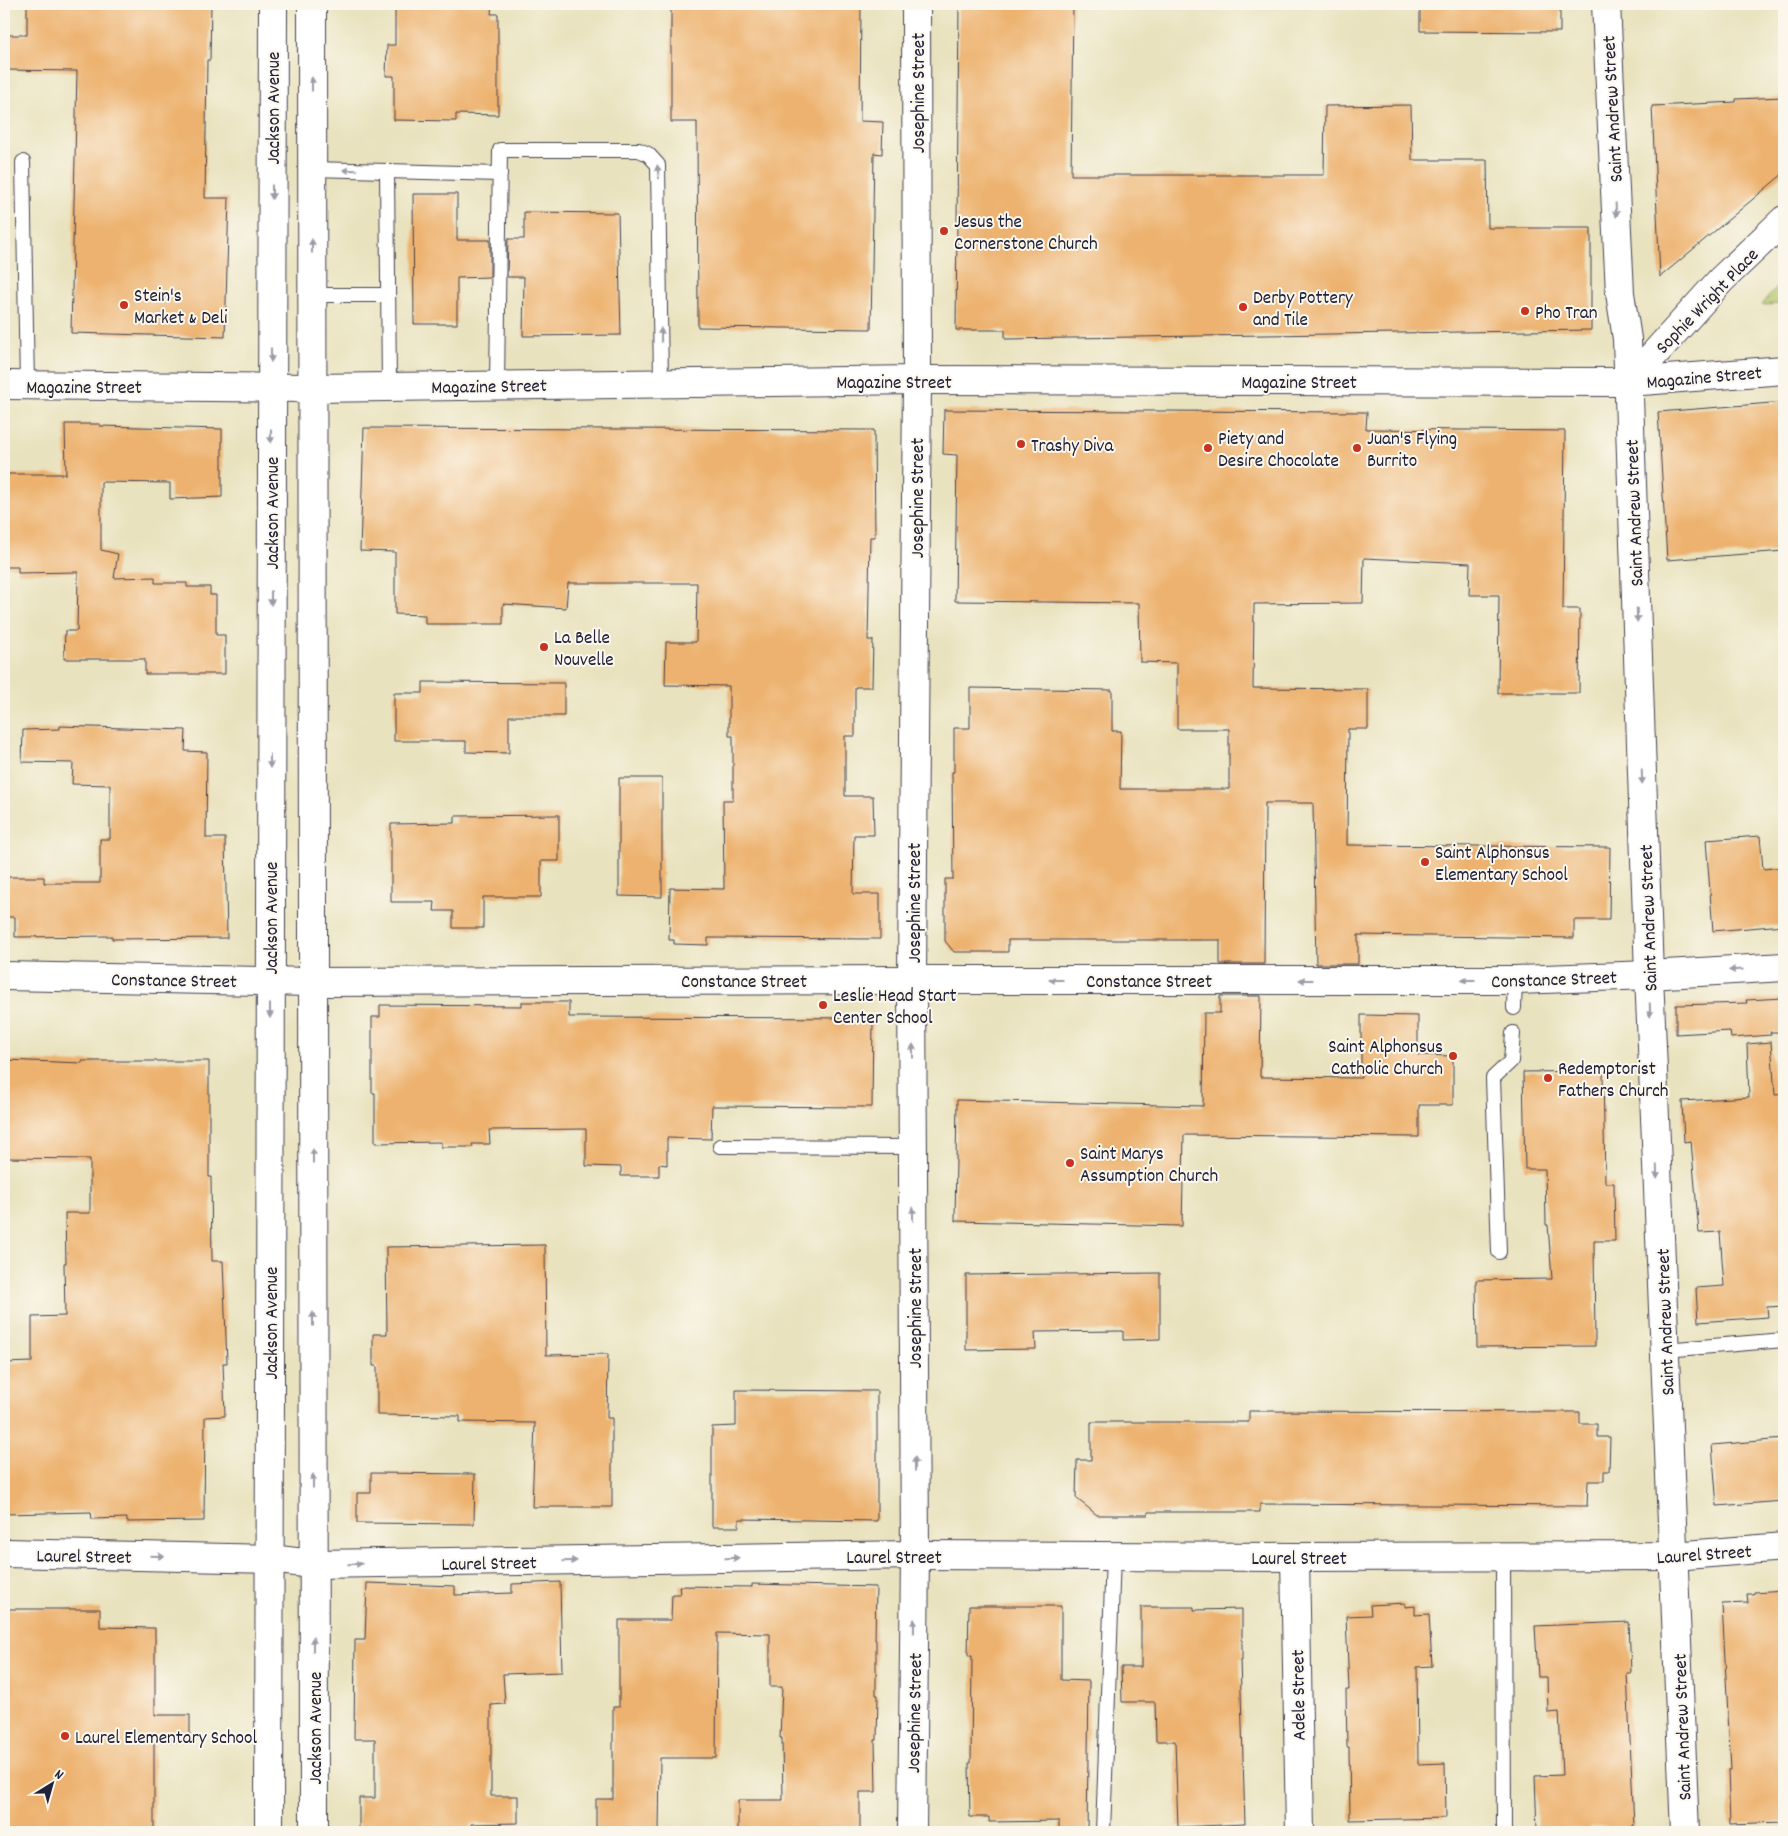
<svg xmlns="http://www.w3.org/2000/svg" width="1788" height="1836" font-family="Dekko,sans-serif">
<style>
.green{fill:#b4c66a;stroke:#6b7452}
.building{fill:#edb270}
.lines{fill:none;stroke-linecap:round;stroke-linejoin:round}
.service-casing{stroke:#403f4f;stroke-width:16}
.minor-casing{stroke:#403f4f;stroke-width:30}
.tertiary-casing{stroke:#403f4f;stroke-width:30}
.service{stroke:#fff;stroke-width:14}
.minor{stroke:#fff;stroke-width:28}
.tertiary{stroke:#fff;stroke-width:28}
.oneway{fill:#9c9ca7}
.poi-dot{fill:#c8321e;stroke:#fbf7ec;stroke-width:2}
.labels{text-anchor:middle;stroke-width:4;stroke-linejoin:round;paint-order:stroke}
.street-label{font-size:19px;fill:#22223b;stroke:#fbf7ec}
.poi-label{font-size:19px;fill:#22223b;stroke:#fbf7ec;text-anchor:start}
</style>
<rect width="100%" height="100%" fill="#fbf7ec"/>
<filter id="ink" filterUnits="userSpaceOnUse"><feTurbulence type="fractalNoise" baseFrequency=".02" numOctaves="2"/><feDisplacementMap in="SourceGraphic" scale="10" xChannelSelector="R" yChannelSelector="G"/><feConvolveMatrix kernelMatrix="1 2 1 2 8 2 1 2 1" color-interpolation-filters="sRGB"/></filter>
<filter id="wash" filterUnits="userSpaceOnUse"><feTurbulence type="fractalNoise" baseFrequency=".0096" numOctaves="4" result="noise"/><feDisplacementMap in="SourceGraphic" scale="20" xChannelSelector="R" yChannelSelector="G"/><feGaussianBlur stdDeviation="1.12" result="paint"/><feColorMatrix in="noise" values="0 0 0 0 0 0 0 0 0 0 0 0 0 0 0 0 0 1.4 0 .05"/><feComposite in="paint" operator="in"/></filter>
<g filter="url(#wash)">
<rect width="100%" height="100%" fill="#e9e2be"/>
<!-- green -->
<path class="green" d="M 1784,278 L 1784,304 L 1762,305 Z"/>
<g id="blocks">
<!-- building -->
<g class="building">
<path d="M 27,4 L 211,4 L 210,60 L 207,60 L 205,198 L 229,198 L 225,337 L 71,333 L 77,71 L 4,70 L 4,35 L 27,35 Z"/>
<path d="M 395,4 L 492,4 L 491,14 L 498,14 L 498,115 L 456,114 L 456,121 L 394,120 L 394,76 L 386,76 L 387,45 L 395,45 Z"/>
<path d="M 671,4 L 861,4 L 860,121 L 883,122 L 882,154 L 874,153 L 871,329 L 698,327 L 697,122 L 671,122 Z"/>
<path d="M 959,4 L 1073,4 L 1071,175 L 1324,175 L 1325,106 L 1411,105 L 1412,160 L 1487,160 L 1488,228 L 1591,228 L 1591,330 L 1005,339 L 1005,330 L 956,330 Z"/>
<path d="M 1420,4 L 1560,4 L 1560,32 L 1420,31 Z"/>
<path d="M 1784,97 L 1784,173 L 1660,277 L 1652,106 L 1736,102 L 1736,99 Z"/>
<path d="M 413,194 L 457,194 L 457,240 L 490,240 L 490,277 L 457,278 L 457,324 L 414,324 Z"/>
<path d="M 524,212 L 618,213 L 621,335 L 523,336 L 524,277 L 507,277 L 508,239 L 524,239 Z"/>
<path d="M 1784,402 L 1784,551 L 1667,560 L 1658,412 Z"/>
<path d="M 944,410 L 1367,412 L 1366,429 L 1565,431 L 1563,609 L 1580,609 L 1579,693 L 1498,693 L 1499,595 L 1469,595 L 1470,563 L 1364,558 L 1363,603 L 1254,604 L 1253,688 L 1368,689 L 1368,729 L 1348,729 L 1347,845 L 1610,847 L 1609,920 L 1574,920 L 1574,938 L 1358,935 L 1358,964 L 1316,964 L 1313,803 L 1265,803 L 1264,964 L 1220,964 L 1220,940 L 1008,940 L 1008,952 L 954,952 L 945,941 L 945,879 L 953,879 L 952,772 L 954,772 L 954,728 L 970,728 L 970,688 L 1112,690 L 1112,731 L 1121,731 L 1120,789 L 1229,789 L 1229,729 L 1177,729 L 1177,663 L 1140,662 L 1139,603 L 955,601 L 957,455 L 943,454 Z"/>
<path d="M 65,424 L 100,424 L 100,426 L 222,429 L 222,497 L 170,499 L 170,483 L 101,482 L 101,550 L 118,554 L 114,578 L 155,577 L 155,583 L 187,583 L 187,587 L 210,587 L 210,595 L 216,595 L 216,635 L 225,635 L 225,674 L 145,674 L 145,659 L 64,659 L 65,631 L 77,631 L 78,572 L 18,573 L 18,567 L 4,567 L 4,474 L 66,474 Z"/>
<path d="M 364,428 L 874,430 L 875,537 L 870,537 L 868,640 L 873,640 L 872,687 L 855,687 L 855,736 L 845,736 L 845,796 L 873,796 L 874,835 L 854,835 L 853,894 L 880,894 L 880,939 L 708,938 L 708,945 L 674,944 L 674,940 L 669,940 L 670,888 L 724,889 L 723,800 L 733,800 L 733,736 L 729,736 L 729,686 L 665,685 L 666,642 L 696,642 L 697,583 L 568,583 L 566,608 L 503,604 L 503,624 L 425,624 L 425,615 L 395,614 L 395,552 L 360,551 Z"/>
<path d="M 423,682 L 564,683 L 564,716 L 509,716 L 509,753 L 466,752 L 466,741 L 394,741 L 394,693 L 423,693 Z"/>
<path d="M 60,726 L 186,730 L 185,751 L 207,752 L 206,838 L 225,838 L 227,938 L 112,939 L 112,936 L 15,937 L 15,917 L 4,917 L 4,877 L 44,877 L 44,883 L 100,883 L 100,839 L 110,839 L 110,785 L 72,784 L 73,763 L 22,762 L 23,730 L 60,729 Z"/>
<path d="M 619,778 L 662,778 L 662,897 L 619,896 Z"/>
<path d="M 559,815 L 559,861 L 541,861 L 541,897 L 483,897 L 483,928 L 453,928 L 453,911 L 434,911 L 435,902 L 391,902 L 391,824 L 455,823 L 455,816 Z"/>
<path d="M 1760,836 L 1763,869 L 1784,867 L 1784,925 L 1713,931 L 1706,840 Z"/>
<path d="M 1220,996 L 1261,996 L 1260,1077 L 1361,1078 L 1361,1015 L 1418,1016 L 1418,1055 L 1453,1056 L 1453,1105 L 1419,1105 L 1419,1137 L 1184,1135 L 1182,1226 L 955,1221 L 957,1100 L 1203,1106 L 1204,1013 L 1220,1013 Z"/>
<path d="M 1784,998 L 1784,1032 L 1770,1032 L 1771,1035 L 1731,1038 L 1730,1031 L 1676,1034 L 1676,1005 L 1747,1003 L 1746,1000 Z"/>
<path d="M 522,1002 L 569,1002 L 569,1017 L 873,1018 L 872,1107 L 712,1106 L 711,1139 L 667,1138 L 667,1165 L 659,1164 L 659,1176 L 621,1176 L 621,1167 L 586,1166 L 586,1129 L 489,1130 L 490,1144 L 472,1144 L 473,1147 L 441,1147 L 441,1142 L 375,1143 L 375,1093 L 372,1093 L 372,1017 L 380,1017 L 380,1005 L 522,1006 Z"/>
<path d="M 1771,1042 L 1775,1095 L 1784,1094 L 1784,1306 L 1767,1307 L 1768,1317 L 1698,1322 L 1696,1288 L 1724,1286 L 1720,1232 L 1699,1233 L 1691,1141 L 1684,1142 L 1682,1101 L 1749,1097 L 1747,1044 Z"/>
<path d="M 4,1060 L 82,1063 L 82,1061 L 209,1061 L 209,1177 L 211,1177 L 212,1261 L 223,1261 L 227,1363 L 223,1363 L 225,1416 L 205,1417 L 204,1521 L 127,1522 L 127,1518 L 92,1519 L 91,1512 L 4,1514 L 4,1363 L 32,1362 L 32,1317 L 65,1316 L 64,1263 L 66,1263 L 65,1213 L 90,1213 L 90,1159 L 4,1158 Z"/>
<path d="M 1603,1071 L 1605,1183 L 1614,1183 L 1615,1241 L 1594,1241 L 1595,1346 L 1477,1347 L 1476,1280 L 1552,1279 L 1548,1225 L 1546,1225 L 1545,1169 L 1525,1169 L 1523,1072 Z"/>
<path d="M 545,1245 L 546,1355 L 608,1354 L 607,1418 L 612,1418 L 612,1507 L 532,1507 L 535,1423 L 460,1422 L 460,1416 L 377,1415 L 377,1366 L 373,1366 L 373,1334 L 387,1334 L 386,1247 Z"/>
<path d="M 1160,1273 L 1160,1339 L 1123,1340 L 1123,1331 L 1035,1332 L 1036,1349 L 966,1350 L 966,1275 Z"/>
<path d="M 736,1390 L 877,1391 L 877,1521 L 739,1519 L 739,1527 L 712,1527 L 712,1427 L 736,1426 Z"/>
<path d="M 1249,1411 L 1580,1412 L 1580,1424 L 1597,1424 L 1597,1437 L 1610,1437 L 1609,1471 L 1604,1471 L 1604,1481 L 1588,1481 L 1587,1506 L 1260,1504 L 1260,1512 L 1148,1512 L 1148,1515 L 1097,1515 L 1076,1498 L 1077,1460 L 1091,1460 L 1091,1422 L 1249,1422 Z"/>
<path d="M 1784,1439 L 1784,1501 L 1717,1506 L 1712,1445 Z"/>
<path d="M 371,1473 L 475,1474 L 474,1524 L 357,1523 L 357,1493 L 371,1493 Z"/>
<path d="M 560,1582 L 562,1672 L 503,1674 L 505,1704 L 491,1705 L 491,1796 L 518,1796 L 518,1823 L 471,1824 L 471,1832 L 359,1832 L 359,1798 L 375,1798 L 375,1739 L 354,1739 L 355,1640 L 365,1640 L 367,1583 L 455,1586 L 455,1595 L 512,1593 L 512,1584 Z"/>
<path d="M 752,1584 L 876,1587 L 875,1640 L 876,1640 L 876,1695 L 878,1695 L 877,1740 L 875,1740 L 876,1792 L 860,1792 L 860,1832 L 738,1832 L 738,1800 L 783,1800 L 782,1738 L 780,1738 L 782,1687 L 770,1687 L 770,1634 L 717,1633 L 716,1758 L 660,1758 L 659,1832 L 596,1832 L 596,1799 L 613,1799 L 613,1707 L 619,1707 L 619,1620 L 671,1620 L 672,1594 L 680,1594 L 679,1586 L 752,1587 Z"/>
<path d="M 1784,1590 L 1784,1822 L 1730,1824 L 1728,1770 L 1731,1770 L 1722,1604 L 1748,1603 L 1747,1594 L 1754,1594 L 1754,1592 Z"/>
<path d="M 1405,1603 L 1405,1607 L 1415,1606 L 1415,1615 L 1429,1614 L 1432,1666 L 1417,1667 L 1418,1764 L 1445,1763 L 1446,1818 L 1350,1820 L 1349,1747 L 1347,1747 L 1346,1690 L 1349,1690 L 1346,1616 L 1371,1615 L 1370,1605 Z"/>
<path d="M 969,1606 L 1061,1606 L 1061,1680 L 1089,1681 L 1087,1832 L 1059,1832 L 1059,1821 L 989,1822 L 989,1817 L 970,1817 L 969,1763 L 971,1763 L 972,1656 L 968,1656 Z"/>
<path d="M 1141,1607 L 1194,1607 L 1194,1610 L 1242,1609 L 1242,1659 L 1240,1659 L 1245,1824 L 1178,1827 L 1175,1741 L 1156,1741 L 1155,1702 L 1122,1702 L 1121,1667 L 1141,1667 Z"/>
<path d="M 4,1609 L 100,1609 L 100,1627 L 155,1628 L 155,1715 L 190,1715 L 190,1741 L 154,1741 L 154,1832 L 4,1832 Z"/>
<path d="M 1629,1622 L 1631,1673 L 1627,1673 L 1634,1826 L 1537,1830 L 1535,1776 L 1562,1775 L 1559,1712 L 1548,1713 L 1547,1677 L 1538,1677 L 1535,1626 Z"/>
</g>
</g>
</g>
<g filter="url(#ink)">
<use href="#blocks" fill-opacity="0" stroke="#403f4f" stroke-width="1"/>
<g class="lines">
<defs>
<g id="service">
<path d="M 23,162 L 27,385"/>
<path d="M 312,169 L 500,174"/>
<path d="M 387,171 L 389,386"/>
<path d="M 312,295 L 387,295"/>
<path d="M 497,386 L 500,150 L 639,150 L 648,154 L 658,165 L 661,383"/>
<path d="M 1514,1008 L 1515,980"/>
<path d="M 720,1146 L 913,1147"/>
<path d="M 1499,1252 L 1493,1078 L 1511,1061 L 1513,1033"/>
<path d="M 1665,1350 L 1784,1340"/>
<path d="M 1503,1557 L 1504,1832"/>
<path d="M 1103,1832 L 1113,1556"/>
</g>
<g id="minor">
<path d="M 1606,4 L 1620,293 L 1627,339 L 1649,975 L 1685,1832"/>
<path d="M 1629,382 L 1721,280 L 1784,220"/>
<path d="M 4,976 L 313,982 L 912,980 L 1515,980 L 1649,975 L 1784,967"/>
<path d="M 4,1553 L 270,1559 L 313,1564 L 915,1555 L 1295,1557 L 1674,1556 L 1784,1547"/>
<path d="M 1295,1557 L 1300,1832"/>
<path d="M 912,1832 L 915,1555 L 912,980 L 917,380 L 916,4"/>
</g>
<g id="tertiary">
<path d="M 312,4 L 314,1832"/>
<path d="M 4,385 L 312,388 L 917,380 L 1629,382 L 1784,370"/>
<path d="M 269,1832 L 273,4"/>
</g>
</defs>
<!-- service casing -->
<use href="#service" class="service-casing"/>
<!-- minor casing -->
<use href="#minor" class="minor-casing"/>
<!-- tertiary casing -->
<use href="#tertiary" class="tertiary-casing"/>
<!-- service -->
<use href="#service" class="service"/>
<!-- minor -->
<use href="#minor" class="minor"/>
<!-- tertiary -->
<use href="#tertiary" class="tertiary"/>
</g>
<!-- one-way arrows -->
<defs><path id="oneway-solid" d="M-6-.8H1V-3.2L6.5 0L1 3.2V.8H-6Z" transform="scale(1.25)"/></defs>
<g class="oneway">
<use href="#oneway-solid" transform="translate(312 84) rotate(-90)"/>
<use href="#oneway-solid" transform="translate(350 170) rotate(-178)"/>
<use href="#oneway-solid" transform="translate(658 172) rotate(-96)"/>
<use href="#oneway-solid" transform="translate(272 192) rotate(90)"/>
<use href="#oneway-solid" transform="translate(1616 210) rotate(87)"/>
<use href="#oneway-solid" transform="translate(312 246) rotate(-90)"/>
<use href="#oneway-solid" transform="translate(661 335) rotate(-91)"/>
<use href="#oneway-solid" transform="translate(271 355) rotate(90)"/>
<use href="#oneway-solid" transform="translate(271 436) rotate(90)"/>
<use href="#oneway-solid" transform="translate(271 598) rotate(90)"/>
<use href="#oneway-solid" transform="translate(1637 615) rotate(88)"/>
<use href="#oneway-solid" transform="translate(270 761) rotate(90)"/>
<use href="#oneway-solid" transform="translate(1642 777) rotate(88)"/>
<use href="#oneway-solid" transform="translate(1736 970) rotate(177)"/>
<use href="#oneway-solid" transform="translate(1056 980) rotate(-180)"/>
<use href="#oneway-solid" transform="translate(1306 980) rotate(-180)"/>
<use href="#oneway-solid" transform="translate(1468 980) rotate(-180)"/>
<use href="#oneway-solid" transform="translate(1650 1010) rotate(88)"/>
<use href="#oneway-solid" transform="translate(270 1011) rotate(90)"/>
<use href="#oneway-solid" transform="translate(913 1051) rotate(-90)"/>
<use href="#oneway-solid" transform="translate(313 1156) rotate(-90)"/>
<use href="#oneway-solid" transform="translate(1657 1172) rotate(88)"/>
<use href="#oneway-solid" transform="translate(913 1214) rotate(-90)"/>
<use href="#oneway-solid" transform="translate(313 1319) rotate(-90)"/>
<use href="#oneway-solid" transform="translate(915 1464) rotate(-90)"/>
<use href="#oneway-solid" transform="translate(313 1481) rotate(-90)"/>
<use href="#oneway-solid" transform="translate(157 1556) rotate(1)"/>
<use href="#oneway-solid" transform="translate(732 1558) rotate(-1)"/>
<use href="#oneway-solid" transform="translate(570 1561) rotate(-1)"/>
<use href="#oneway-solid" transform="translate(355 1564) rotate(-1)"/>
<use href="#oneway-solid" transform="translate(914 1626) rotate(-89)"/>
<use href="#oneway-solid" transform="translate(313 1644) rotate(-90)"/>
</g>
</g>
<!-- markers -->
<g class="poi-dot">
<circle cx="944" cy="231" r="5"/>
<circle cx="124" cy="305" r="5"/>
<circle cx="1243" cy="307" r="5"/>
<circle cx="1525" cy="311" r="5"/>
<circle cx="1021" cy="444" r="5"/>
<circle cx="1208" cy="448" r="5"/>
<circle cx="1357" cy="448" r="5"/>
<circle cx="544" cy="647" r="5"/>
<circle cx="1425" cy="862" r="5"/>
<circle cx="823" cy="1005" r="5"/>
<circle cx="1453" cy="1056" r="5"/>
<circle cx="1548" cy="1078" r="5"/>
<circle cx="1070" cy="1163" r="5"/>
<circle cx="65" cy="1736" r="5"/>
</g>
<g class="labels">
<!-- street labels -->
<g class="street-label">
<text transform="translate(917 93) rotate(-90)" y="7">Josephine Street</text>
<text transform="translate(272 108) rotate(-90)" y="7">Jackson Avenue</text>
<text transform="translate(1611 109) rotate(-93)" y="7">Saint Andrew Street</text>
<text transform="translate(1706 300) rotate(-46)" y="7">Sophie Wright Place</text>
<text transform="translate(1704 376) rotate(-5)" y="7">Magazine Street</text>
<text x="894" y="388">Magazine Street</text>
<text x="1299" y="388">Magazine Street</text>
<text transform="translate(489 385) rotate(-1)" y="7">Magazine Street</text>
<text x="84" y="393">Magazine Street</text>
<text transform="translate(916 498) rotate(-90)" y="7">Josephine Street</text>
<text transform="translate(271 513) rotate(-90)" y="7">Jackson Avenue</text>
<text transform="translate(1633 513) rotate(-92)" y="7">Saint Andrew Street</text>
<text transform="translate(913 903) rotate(-90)" y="7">Josephine Street</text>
<text transform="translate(270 918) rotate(-90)" y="7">Jackson Avenue</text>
<text transform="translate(1647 918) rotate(-92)" y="7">Saint Andrew Street</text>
<text transform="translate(1554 978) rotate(-2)" y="7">Constance Street</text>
<text transform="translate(174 979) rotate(1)" y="7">Constance Street</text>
<text x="744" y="987">Constance Street</text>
<text x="1149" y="987">Constance Street</text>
<text transform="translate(914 1308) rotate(-90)" y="7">Josephine Street</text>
<text transform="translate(1664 1322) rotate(-92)" y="7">Saint Andrew Street</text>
<text transform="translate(270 1323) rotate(-90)" y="7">Jackson Avenue</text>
<text transform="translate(1704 1553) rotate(-4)" y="7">Laurel Street</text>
<text transform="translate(84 1555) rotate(1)" y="7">Laurel Street</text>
<text x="894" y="1563">Laurel Street</text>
<text x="1299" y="1564">Laurel Street</text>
<text transform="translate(489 1562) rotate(-1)" y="7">Laurel Street</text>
<text transform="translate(1297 1695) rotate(-91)" y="7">Adele Street</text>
<text transform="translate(913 1713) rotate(-89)" y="7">Josephine Street</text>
<text transform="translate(1681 1727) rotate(-92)" y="7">Saint Andrew Street</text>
<text transform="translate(314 1728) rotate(-90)" y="7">Jackson Avenue</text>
</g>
<!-- poi labels -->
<g class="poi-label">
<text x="954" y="227">Jesus the<tspan x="954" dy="22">Cornerstone Church</tspan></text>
<text x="134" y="301">Stein's<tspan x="134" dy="22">Market &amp; Deli</tspan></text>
<text x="1253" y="303">Derby Pottery<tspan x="1253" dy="22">and Tile</tspan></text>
<text x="1535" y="318">Pho Tran</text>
<text x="1218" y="444">Piety and<tspan x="1218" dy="22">Desire Chocolate</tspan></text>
<text x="1367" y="444">Juan's Flying<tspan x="1367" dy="22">Burrito</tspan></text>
<text x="1031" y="451">Trashy Diva</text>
<text x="554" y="643">La Belle<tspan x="554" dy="22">Nouvelle</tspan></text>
<text x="1435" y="858">Saint Alphonsus<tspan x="1435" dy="22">Elementary School</tspan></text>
<text x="833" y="1001">Leslie Head Start<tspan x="833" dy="22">Center School</tspan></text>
<text x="1443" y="1052" text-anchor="end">Saint Alphonsus<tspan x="1443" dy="22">Catholic Church</tspan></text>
<text x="1558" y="1074">Redemptorist<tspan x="1558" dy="22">Fathers Church</tspan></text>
<text x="1080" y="1159">Saint Marys<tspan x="1080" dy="22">Assumption Church</tspan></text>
<text x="75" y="1743">Laurel Elementary School</text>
</g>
</g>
<!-- margin -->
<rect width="1788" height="1836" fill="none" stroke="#fbf7ec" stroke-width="20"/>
<!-- north arrow -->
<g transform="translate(52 1784) rotate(37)" stroke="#fbf7ec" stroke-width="4" paint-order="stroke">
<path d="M0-4L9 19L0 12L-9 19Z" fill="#22223b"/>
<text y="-8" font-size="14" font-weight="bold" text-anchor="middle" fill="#22223b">N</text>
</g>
</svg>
